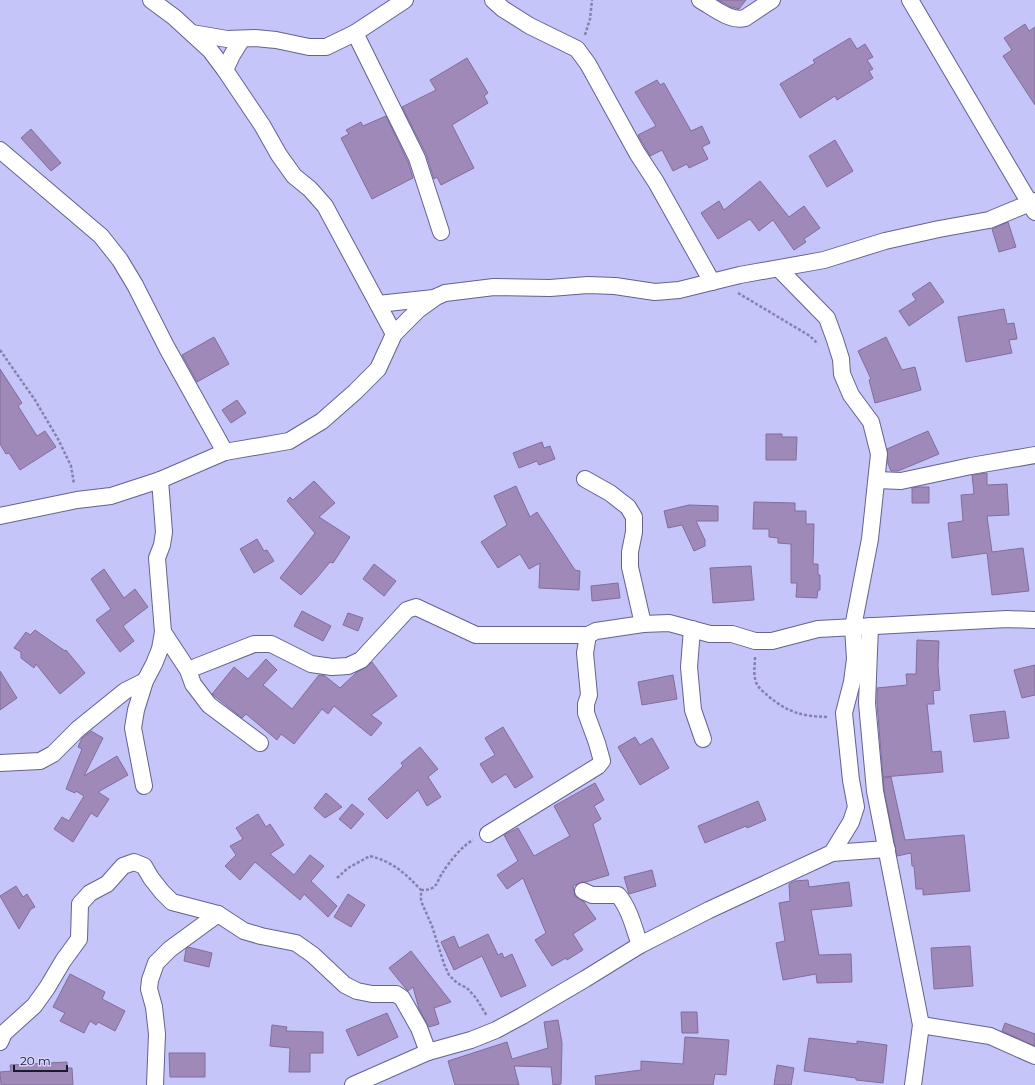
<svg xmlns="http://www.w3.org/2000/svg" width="1035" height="1085" font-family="Montserrat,sans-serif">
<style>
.building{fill:#9e89b8;stroke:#826d9b}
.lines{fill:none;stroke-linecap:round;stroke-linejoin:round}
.minor-casing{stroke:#636291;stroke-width:18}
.path{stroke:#8282aa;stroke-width:2.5;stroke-dasharray:3 2;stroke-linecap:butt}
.minor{stroke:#fff;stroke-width:16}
</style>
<rect width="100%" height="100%" fill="#c5c5fa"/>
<!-- building -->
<g class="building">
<path d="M 718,0 L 746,0 L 739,9 L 731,7 Z"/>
<path d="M 1025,24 L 1029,31 L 1035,27 L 1035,105 L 1003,56 L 1012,50 L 1004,38 Z"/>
<path d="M 850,38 L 857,49 L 865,44 L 873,57 L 867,60 L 873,69 L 869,71 L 873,78 L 837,100 L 835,96 L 800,118 L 780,84 L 815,63 L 813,60 Z"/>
<path d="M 467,58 L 488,93 L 484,96 L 488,103 L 452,125 L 474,168 L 441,185 L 437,177 L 434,179 L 426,154 L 402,107 L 436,90 L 430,80 Z"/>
<path d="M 657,80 L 660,85 L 664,83 L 691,131 L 702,126 L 710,143 L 702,147 L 708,159 L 689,168 L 687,164 L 673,171 L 662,150 L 650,156 L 638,135 L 656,126 L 635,92 Z"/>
<path d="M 386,116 L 408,162 L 413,178 L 372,199 L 341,138 L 349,134 L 346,130 L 361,122 L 363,126 Z"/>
<path d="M 31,129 L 61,163 L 51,171 L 21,138 Z"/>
<path d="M 835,140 L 853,171 L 827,187 L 809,156 Z"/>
<path d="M 760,181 L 789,217 L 804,206 L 820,228 L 804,239 L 806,242 L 794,250 L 773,220 L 759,231 L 750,219 L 718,239 L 701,213 L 719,201 L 724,210 Z"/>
<path d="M 1008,222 L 1016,247 L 999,252 L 992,229 Z"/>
<path d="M 930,282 L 944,302 L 909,326 L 899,311 L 916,300 L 912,294 Z"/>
<path d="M 1004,309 L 1007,324 L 1014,323 L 1017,339 L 1009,340 L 1012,353 L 966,362 L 958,317 Z"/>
<path d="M 214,337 L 229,364 L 197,382 L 182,355 Z"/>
<path d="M 886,337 L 902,370 L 915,367 L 921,390 L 875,403 L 869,380 L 871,379 L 858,351 Z"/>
<path d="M 0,369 L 22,403 L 18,406 L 37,436 L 45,431 L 56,447 L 20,470 L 9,453 L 6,454 L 0,444 Z"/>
<path d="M 237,400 L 246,413 L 231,423 L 222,410 Z"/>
<path d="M 928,431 L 939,454 L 898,471 L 891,471 L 888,464 L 887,449 Z"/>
<path d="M 766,434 L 782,434 L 782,437 L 797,437 L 796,460 L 766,460 Z"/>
<path d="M 542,442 L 544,448 L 550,446 L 555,459 L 539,465 L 537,461 L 519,468 L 513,453 Z"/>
<path d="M 987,473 L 987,485 L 1007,484 L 1009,515 L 987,516 L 992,552 L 1023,548 L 1029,591 L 992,595 L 987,553 L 952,558 L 948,523 L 963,521 L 961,495 L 974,494 L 972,475 Z"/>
<path d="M 314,481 L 335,503 L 319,517 L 350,537 L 333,563 L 330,562 L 316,579 L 301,595 L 280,578 L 315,533 L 287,501 L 290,497 L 293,500 Z"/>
<path d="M 516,486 L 530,517 L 537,512 L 575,570 L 580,571 L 579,590 L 539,588 L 540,563 L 529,569 L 520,554 L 498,568 L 481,542 L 507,525 L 494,496 Z"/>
<path d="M 919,487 L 929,487 L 929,503 L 912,503 L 912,488 Z"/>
<path d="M 754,502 L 795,503 L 795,511 L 806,511 L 806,524 L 814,524 L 813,564 L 818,564 L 818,575 L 820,575 L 820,590 L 818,590 L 817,598 L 796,597 L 797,583 L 791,583 L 791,544 L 778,543 L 778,538 L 769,537 L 769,529 L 753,529 Z"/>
<path d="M 689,505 L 718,506 L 718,521 L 696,521 L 705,540 L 705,546 L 694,551 L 682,525 L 668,528 L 664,511 Z"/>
<path d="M 257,539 L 264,551 L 267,550 L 274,561 L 254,573 L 240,549 Z"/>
<path d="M 374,564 L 396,581 L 384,596 L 363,579 Z"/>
<path d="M 751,566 L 754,600 L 713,603 L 710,568 Z"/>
<path d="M 104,569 L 124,598 L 135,589 L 148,607 L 123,626 L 134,641 L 120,652 L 96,620 L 111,609 L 91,579 Z"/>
<path d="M 618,583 L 620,598 L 592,601 L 591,586 Z"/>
<path d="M 302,611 L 331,626 L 323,641 L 294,626 Z"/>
<path d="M 348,613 L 363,618 L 358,631 L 343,625 Z"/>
<path d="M 35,630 L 65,651 L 66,650 L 85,673 L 60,694 L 36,664 L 34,668 L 21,658 L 21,652 L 14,648 L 26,632 L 30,635 Z"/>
<path d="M 917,640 L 939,641 L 938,666 L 940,690 L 933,691 L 934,704 L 927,704 L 932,752 L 941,751 L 943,772 L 883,777 L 877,703 L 877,688 L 907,685 L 906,674 L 916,674 Z"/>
<path d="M 266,659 L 277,670 L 263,685 L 292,709 L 319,675 L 325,676 L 340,688 L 357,672 L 365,668 L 372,662 L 397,696 L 371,715 L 382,723 L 371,736 L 334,706 L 328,714 L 322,709 L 294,744 L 281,734 L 277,740 L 246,714 L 242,718 L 212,694 L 234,667 L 248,679 Z"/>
<path d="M 1035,665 L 1035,695 L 1022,698 L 1014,670 Z"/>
<path d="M 0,671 L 17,698 L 0,710 Z"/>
<path d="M 673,675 L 677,699 L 642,705 L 638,682 Z"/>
<path d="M 1005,711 L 1009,738 L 974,742 L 970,715 Z"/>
<path d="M 503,727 L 533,777 L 515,788 L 506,774 L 492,783 L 480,764 L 495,755 L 485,738 Z"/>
<path d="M 91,731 L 103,738 L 84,776 L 117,756 L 128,775 L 98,792 L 109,799 L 97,817 L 91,813 L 73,842 L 54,829 L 62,817 L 69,821 L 84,796 L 76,791 L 75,793 L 66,789 L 82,749 L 78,747 L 82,738 Z"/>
<path d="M 635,737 L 640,745 L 652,738 L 669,768 L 640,785 L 618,747 Z"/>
<path d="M 420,747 L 438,769 L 428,777 L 441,797 L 427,806 L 418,790 L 387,819 L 368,799 L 403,766 L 401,763 Z"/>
<path d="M 891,777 L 905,840 L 964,835 L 970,891 L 923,895 L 923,889 L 916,889 L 914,866 L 912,866 L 911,853 L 897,856 L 884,790 L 883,778 Z"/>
<path d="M 595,783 L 604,800 L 594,806 L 601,819 L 593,824 L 609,875 L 586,882 L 582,882 L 573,886 L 575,896 L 584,902 L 596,919 L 573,934 L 583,950 L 567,960 L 566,958 L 552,966 L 535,940 L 546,933 L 523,878 L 507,889 L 497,875 L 518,861 L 504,835 L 518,828 L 534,856 L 570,836 L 554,806 Z"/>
<path d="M 326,793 L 342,807 L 325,818 L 314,808 Z"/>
<path d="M 758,801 L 766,820 L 747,828 L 746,826 L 705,843 L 698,826 Z"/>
<path d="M 352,804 L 364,814 L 351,829 L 339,819 Z"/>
<path d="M 258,814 L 266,827 L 270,824 L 284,845 L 270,854 L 294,875 L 310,855 L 324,866 L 311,881 L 337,906 L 328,917 L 304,894 L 300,900 L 255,862 L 240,880 L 225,866 L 236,855 L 230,846 L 243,839 L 236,828 Z"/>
<path d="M 652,870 L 656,886 L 629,894 L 624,877 Z"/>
<path d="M 808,880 L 809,887 L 849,882 L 852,906 L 811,910 L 819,955 L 851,954 L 852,982 L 817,983 L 816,974 L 783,980 L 776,943 L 785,941 L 779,903 L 790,901 L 789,884 L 795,881 Z"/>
<path d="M 16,886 L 23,897 L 27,894 L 35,907 L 31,909 L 19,929 L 0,896 Z"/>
<path d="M 348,894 L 365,905 L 351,927 L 334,917 Z"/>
<path d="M 488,934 L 498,955 L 502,953 L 504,958 L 512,954 L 526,986 L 501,997 L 482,956 L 454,970 L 441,942 L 454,936 L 459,948 Z"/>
<path d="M 970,946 L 973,986 L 934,989 L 931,948 Z"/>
<path d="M 188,947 L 212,953 L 209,967 L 184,961 L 186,949 Z"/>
<path d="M 411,951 L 451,1002 L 434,1008 L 439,1024 L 429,1027 L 419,1009 L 413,987 L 408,991 L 406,989 L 389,968 Z"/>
<path d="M 70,974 L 105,992 L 102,999 L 125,1011 L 115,1031 L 98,1022 L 96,1025 L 90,1021 L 84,1033 L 60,1021 L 65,1013 L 53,1007 Z"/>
<path d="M 681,1012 L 697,1012 L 698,1033 L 682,1033 Z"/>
<path d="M 387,1013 L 398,1037 L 358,1056 L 346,1030 Z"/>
<path d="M 558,1020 L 562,1043 L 561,1084 L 553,1085 L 551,1067 L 514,1066 L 519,1085 L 455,1085 L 448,1061 L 507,1042 L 512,1059 L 548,1048 L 544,1022 Z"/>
<path d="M 1005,1023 L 1035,1034 L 1035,1046 L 1002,1031 Z"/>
<path d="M 272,1025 L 287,1027 L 286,1031 L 323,1032 L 323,1053 L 310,1053 L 310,1072 L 289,1072 L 290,1048 L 270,1046 Z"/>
<path d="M 685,1037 L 729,1040 L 726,1075 L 715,1074 L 713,1085 L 596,1085 L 595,1076 L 641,1070 L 641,1061 L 683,1064 Z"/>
<path d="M 809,1038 L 857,1044 L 857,1041 L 887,1045 L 883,1083 L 856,1080 L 856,1078 L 804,1071 Z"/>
<path d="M 169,1053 L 205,1053 L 205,1077 L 170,1077 Z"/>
<path d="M 67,1062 L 67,1068 L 72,1068 L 73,1085 L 1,1085 L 0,1072 L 11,1071 L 10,1065 Z"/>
<path d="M 777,1065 L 794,1068 L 791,1085 L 774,1085 Z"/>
</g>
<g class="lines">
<defs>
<g id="minor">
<path d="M 151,0 L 174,17 L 210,50 L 225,70 L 262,125 L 279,155 L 294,176 L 310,189 L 325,206 L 394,334"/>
<path d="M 493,0 L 503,9 L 530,26 L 577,49 L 588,64 L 637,153 L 656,182 L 712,282"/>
<path d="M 700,0 C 713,7 730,22 745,18 L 772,0"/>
<path d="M 910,0 L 1035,212"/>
<path d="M 192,33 L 227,39 L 255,38 L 276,40 L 309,47 L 326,47 L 355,33 L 405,0"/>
<path d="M 355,33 L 417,158 L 441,232"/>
<path d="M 225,70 L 232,55 L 242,39"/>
<path d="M 0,150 L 101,236 L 120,260 L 135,285 L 167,348 L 225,452"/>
<path d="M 779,269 L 827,318 L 835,340 L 841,359 L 842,374 L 851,395 L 871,422 L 879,454 L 870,539 L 853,627 L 855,659 L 852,682 L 844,713 L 851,780 L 856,807 L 851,822 L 832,853"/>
<path d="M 378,304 L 434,298"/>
<path d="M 585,479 L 610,493 L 628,507 L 634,517 L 634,532 L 630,552 L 630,567 L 643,624"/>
<path d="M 877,480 L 901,481 L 971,466 L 1035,455"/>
<path d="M 0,516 L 77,500 L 111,496 L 160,480 L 225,452 L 289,441 L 322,421 L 355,392 L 378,369 L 394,334 L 418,310 L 436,297 L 445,293 L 494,287 L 550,288 L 588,285 L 615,286 L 655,292 L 679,290 L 740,275 L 824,260 L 885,241 L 939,229 L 989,220 L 1035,201"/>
<path d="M 870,626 L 867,703 L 875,791 L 921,1025 L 913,1085"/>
<path d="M 692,629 L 689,667 L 693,710 L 703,739"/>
<path d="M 163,632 L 188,670 L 193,684 L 209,705 L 260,743"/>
<path d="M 188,670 L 254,644 L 271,644 L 311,664 L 332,667 L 348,666 L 361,660 L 407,610 L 416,607 L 476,635 L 588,635 L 596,631 L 643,624 L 669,623 L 710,634 L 732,634 L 755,641 L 772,641 L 818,629 L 1007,619 L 1035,620"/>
<path d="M 0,763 L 40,761 L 53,754 L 78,729 L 125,691 L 145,681"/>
<path d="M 144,786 L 133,728 L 136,710 L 145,681 L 154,664 L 160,649 L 163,632 L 157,558 L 162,545 L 164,532 L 160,480"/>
<path d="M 488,834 L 598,766 L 602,761 L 597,743 L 586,713 L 586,704 L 589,695 L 585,653 L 588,635"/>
<path d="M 583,891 L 592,895 L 618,895 C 630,909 634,929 640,945"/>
<path d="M 921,1025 L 990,1036 L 1035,1056"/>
<path d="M 0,1042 L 4,1033 L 34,1006 L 47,988 L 63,961 L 79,939 L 80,904 L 90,893 L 107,884 L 123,866 L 134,862 L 144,866 L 151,878 L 162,892 L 172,902 L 218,914 L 244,931 L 261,936 L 296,943 L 313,955 L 345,985 L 357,991 L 372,994 L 396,994 L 402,998 L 419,1028 L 428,1052"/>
<path d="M 155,1085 L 157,1034 L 154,1007 L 149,989 L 150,980 L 156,963 L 170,949 L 218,914"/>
<path d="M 353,1085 L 428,1052 L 471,1040 L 496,1030 L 522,1016 L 585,979 L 640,945 L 709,910 L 832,853 L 887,849"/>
</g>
</defs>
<!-- minor casing -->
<use href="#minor" class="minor-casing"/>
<!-- path -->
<g class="path">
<path d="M 585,35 L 590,19 L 592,0"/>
<path d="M 738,293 L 810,336 L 818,344"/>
<path d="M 0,350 L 35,400 L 58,439 L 71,466 L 74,484"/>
<path d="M 755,657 C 755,666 753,674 756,682 C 758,688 764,692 768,696 C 789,713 801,716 828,717"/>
<path d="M 337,878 L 348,868 L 370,856 C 393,862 405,873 421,890 L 421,901 L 432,926 L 444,964 L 449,975 L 457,983 L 467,988 L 476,998 L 487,1016"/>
<path d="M 421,890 C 426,890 431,890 435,886 C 438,882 440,876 443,872 C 449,862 463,845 473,840"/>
</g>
<!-- minor -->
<use href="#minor" class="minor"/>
</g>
<!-- scale -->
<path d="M14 1065v6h53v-6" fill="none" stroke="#1a1a2d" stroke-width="2"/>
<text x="20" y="1065" font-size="12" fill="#1a1a2d" stroke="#d3d3fe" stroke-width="3" paint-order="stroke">20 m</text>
</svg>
